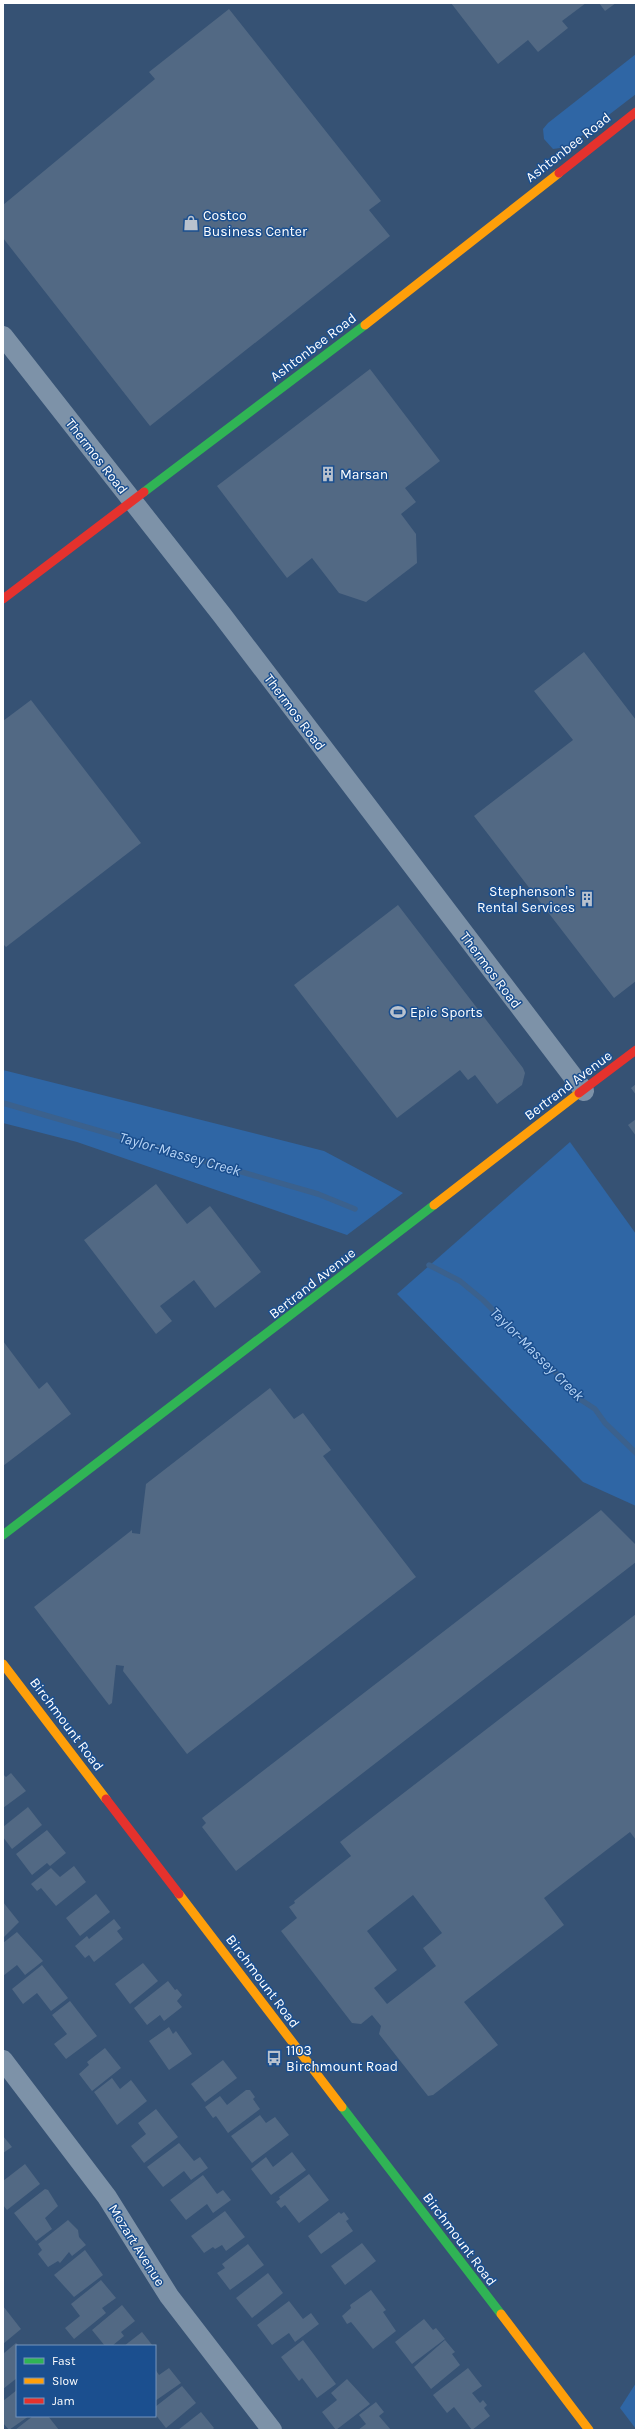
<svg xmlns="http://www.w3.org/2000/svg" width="639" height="2433" font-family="Karla,sans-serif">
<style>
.green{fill:#2f66a5}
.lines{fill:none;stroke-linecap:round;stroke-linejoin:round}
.stream{stroke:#3b618d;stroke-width:5.5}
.building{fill:#526984;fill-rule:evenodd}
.street{stroke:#7d92a8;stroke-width:20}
.fast{stroke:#30b455;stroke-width:9}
.slow{stroke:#ff9f0a;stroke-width:9}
.jam{stroke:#e5322d;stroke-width:9}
.labels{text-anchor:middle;stroke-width:3;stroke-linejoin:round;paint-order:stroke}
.street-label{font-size:14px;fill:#fff;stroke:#1b4f8f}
.poi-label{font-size:14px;fill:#fff;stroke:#1b4f8f;text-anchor:start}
.water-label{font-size:15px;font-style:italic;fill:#b5d3f5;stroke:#1b4f8f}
</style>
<rect width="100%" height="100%" fill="#365274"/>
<!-- green -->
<g class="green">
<path d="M 636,54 L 636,94 L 567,147 L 553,149 L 544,139 L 543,129 L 548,123 Z"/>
<path d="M 3,1070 L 324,1151 L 403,1193 L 347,1235 L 77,1142 L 3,1123 Z"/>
<path d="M 570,1142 L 636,1234 L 636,1506 L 583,1482 L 397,1294 Z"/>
<path d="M 636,2383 L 636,2429 L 620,2408 Z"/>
</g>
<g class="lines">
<!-- stream -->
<g class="stream">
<path d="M 3,1103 L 318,1194 L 355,1209"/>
<path d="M 429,1265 L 460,1281 L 483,1300 L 559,1376 L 575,1396 L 595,1409 L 605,1423 L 636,1453"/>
</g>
</g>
<!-- building -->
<g class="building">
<path d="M 451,3 L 586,3 L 562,21 L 568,28 L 538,52 L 528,40 L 498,64 Z"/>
<path d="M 599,3 L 616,3 L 605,11 Z"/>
<path d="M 229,9 L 381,201 L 369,210 L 390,236 L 150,426 L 3,238 L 3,205 L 155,79 L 149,72 Z"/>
<path d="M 370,369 L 440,461 L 405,488 L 416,502 L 401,514 L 416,534 L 417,563 L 366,602 L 339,593 L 312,558 L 287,578 L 217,486 Z"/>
<path d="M 584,652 L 636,720 L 636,981 L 614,998 L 474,816 L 573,740 L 534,691 Z"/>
<path d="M 31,700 L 141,843 L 6,947 L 3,944 L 3,721 Z"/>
<path d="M 398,905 L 523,1068 L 525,1073 L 522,1085 L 497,1104 L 475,1075 L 468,1080 L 460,1070 L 397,1118 L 294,985 Z"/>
<path d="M 636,1084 L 636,1095 L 631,1088 Z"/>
<path d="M 636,1119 L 636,1136 L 628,1125 Z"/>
<path d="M 156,1184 L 187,1224 L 210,1206 L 261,1272 L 215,1308 L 194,1280 L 160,1306 L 172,1321 L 156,1334 L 84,1240 Z"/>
<path d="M 3,1341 L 39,1389 L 47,1382 L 71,1414 L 3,1466 Z"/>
<path d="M 270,1388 L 294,1419 L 303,1413 L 331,1450 L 323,1456 L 416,1577 L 187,1754 L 123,1671 L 124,1666 L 116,1665 L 112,1703 L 109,1705 L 34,1607 L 132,1530 L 132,1533 L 140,1534 L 146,1484 Z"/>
<path d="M 601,1510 L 636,1545 L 636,1562 L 236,1871 L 202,1827 L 206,1823 L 202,1818 Z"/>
<path d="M 636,1614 L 636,1840 L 630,1832 L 544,1898 L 564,1925 L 464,2002 L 498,2045 L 433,2095 L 428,2096 L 379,2034 L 381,2026 L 372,2015 L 361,2024 L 352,2023 L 281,1931 L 297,1918 L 289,1907 L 295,1903 L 294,1901 L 351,1856 L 340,1842 ZM 413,1895 L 442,1933 L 423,1948 L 436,1966 L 387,2004 L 374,1988 L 397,1970 L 367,1931 Z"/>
<path d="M 11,1773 L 26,1791 L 3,1808 L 3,1774 L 6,1777 Z"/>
<path d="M 28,1807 L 42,1825 L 12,1849 L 3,1837 L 3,1827 Z"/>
<path d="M 47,1830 L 66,1853 L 50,1866 L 47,1863 L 32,1875 L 16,1854 Z"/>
<path d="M 74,1866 L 86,1882 L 56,1906 L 41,1888 L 37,1891 L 31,1884 L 51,1868 L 60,1877 Z"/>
<path d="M 96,1894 L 110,1912 L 80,1936 L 66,1918 Z"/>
<path d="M 3,1902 L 19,1922 L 3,1938 Z"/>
<path d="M 114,1919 L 121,1928 L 117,1931 L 123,1939 L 94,1962 L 89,1955 L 85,1958 L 75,1946 L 87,1936 L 89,1939 Z"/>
<path d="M 17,1932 L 43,1961 L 25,1975 L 17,1965 L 3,1976 L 3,1943 Z"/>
<path d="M 143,1963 L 158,1981 L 130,2004 L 115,1984 Z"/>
<path d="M 42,1965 L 68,1998 L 51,2011 L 37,1993 L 23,2004 L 12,1989 Z"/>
<path d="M 168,1981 L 175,1990 L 177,1989 L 182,1995 L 177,2001 L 182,2007 L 164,2021 L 160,2015 L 147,2025 L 134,2008 Z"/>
<path d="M 70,2001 L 97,2036 L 66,2059 L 54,2044 L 67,2034 L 52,2015 Z"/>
<path d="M 169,2027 L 173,2034 L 176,2031 L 192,2054 L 169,2070 L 149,2041 Z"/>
<path d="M 105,2048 L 121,2068 L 92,2091 L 79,2074 L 89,2065 L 87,2062 Z"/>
<path d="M 223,2060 L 237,2078 L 205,2102 L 191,2084 Z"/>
<path d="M 112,2078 L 120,2089 L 131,2080 L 147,2101 L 117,2125 L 94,2092 Z"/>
<path d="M 246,2090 L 250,2090 L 255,2097 L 253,2099 L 260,2109 L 228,2133 L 216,2116 L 213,2118 L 205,2107 L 220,2096 L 227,2105 Z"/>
<path d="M 156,2109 L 178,2137 L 144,2163 L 131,2146 L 146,2134 L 138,2123 Z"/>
<path d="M 260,2115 L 266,2123 L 275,2117 L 289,2135 L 252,2163 L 231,2136 Z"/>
<path d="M 3,2136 L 12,2147 L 3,2153 Z"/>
<path d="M 179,2143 L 194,2161 L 200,2157 L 208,2168 L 191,2180 L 184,2171 L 163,2187 L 147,2167 Z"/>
<path d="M 292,2152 L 306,2170 L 271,2195 L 251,2169 L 266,2157 L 273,2167 Z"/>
<path d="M 25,2164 L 40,2184 L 7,2210 L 3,2205 L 3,2181 Z"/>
<path d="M 309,2174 L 329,2200 L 299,2223 L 285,2205 L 281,2208 L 276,2202 L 280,2199 L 279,2197 Z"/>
<path d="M 203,2175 L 217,2194 L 223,2190 L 231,2200 L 213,2213 L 207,2204 L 186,2220 L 170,2200 Z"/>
<path d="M 45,2189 L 48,2190 L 58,2206 L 45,2218 L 52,2229 L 36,2241 L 14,2213 Z"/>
<path d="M 225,2211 L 245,2237 L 226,2251 L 222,2245 L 215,2249 L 213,2247 L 204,2253 L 191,2236 Z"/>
<path d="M 339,2212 L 341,2214 L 344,2212 L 349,2219 L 346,2221 L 353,2231 L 321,2254 L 308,2236 Z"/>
<path d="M 68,2220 L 78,2230 L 79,2237 L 86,2245 L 72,2256 L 69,2252 L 60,2263 L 58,2261 L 48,2267 L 38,2254 L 42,2250 L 38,2244 Z"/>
<path d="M 362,2243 L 376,2261 L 345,2285 L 331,2266 Z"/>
<path d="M 248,2244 L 264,2265 L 230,2290 L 217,2273 L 225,2268 L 222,2264 Z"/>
<path d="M 85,2250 L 103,2275 L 74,2297 L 54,2275 Z"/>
<path d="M 268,2273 L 283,2293 L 252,2318 L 236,2298 Z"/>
<path d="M 101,2280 L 116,2298 L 102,2308 L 106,2313 L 74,2339 L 65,2328 L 80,2316 L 71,2304 Z"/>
<path d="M 371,2290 L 386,2310 L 383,2312 L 396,2331 L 373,2349 L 351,2322 L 347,2324 L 342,2316 L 351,2308 L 350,2305 Z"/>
<path d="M 289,2301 L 303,2319 L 311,2313 L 319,2324 L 295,2342 L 289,2333 L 272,2345 L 257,2325 Z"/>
<path d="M 122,2305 L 135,2321 L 121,2332 L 124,2336 L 112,2346 L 105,2346 L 92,2330 Z"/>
<path d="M 3,2306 L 21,2329 L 3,2344 Z"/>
<path d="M 424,2319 L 433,2330 L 436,2328 L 445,2339 L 412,2364 L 395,2342 Z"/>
<path d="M 142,2332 L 153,2346 L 124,2346 Z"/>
<path d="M 303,2340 L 336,2384 L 317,2398 L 302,2378 L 299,2381 L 281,2357 Z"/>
<path d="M 445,2340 L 455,2352 L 452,2354 L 460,2365 L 431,2389 L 414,2367 Z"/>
<path d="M 16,2343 L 19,2346 L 17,2378 L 3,2389 L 3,2354 Z"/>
<path d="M 169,2368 L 181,2383 L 155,2401 L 155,2369 L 159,2375 Z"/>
<path d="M 468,2368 L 482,2386 L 472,2393 L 480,2403 L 483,2400 L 487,2405 L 484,2408 L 490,2416 L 472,2430 L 454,2407 L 447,2413 L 433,2395 Z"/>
<path d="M 347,2379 L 370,2404 L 336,2430 L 322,2412 L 337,2400 L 331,2393 Z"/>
<path d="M 182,2386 L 196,2403 L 166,2428 L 155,2414 L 155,2407 Z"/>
<path d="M 17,2390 L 17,2416 L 29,2416 L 9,2430 L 3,2423 L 3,2401 Z"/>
<path d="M 376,2402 L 384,2412 L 379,2416 L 391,2430 L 358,2430 L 366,2424 L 359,2415 Z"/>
<path d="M 201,2412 L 214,2428 L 212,2430 L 178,2430 Z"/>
<path d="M 33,2416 L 48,2416 L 59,2430 L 15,2430 Z"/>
</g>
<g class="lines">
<!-- street -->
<g class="street">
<path d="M 3,336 L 222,615 L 584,1091"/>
<path d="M 3,2060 L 107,2197 L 169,2296 L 272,2430"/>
</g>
<!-- fast -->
<g class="fast">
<path d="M 144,492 L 365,325"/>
<path d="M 3,1535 L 434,1205"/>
<path d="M 342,2107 L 501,2314"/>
</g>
<!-- slow -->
<g class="slow">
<path d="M 365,325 L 559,173"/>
<path d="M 434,1205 L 579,1093"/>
<path d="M 3,1664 L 106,1799"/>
<path d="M 179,1894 L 342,2107"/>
<path d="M 501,2314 L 589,2430"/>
</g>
<!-- jam -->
<g class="jam">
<path d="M 559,173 L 636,112"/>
<path d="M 3,599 L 144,492"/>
<path d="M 579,1093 L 636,1050"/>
<path d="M 106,1799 L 179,1894"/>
</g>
</g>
<!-- icons -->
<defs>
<symbol id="shop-bare" viewBox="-9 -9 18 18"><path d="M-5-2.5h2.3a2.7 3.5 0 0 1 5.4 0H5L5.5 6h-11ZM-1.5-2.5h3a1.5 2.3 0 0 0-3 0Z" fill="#b9c2ce" stroke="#1b4f8f" stroke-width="2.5" paint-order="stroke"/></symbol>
<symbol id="building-bare" viewBox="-9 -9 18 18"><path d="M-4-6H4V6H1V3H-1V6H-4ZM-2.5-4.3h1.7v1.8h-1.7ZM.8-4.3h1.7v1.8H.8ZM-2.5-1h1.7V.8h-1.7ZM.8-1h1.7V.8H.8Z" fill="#b9c2ce" stroke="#1b4f8f" stroke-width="2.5" paint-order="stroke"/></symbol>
<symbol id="stadium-bare" viewBox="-9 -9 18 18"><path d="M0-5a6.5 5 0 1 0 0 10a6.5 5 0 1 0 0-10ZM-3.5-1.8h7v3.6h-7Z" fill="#b9c2ce" stroke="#1b4f8f" stroke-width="2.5" paint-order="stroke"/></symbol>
<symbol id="bus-bare" viewBox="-9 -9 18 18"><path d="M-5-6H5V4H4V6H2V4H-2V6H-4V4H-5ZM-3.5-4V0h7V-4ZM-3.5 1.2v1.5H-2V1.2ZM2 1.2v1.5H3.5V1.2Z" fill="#b9c2ce" stroke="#1b4f8f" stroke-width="2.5" paint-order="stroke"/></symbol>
</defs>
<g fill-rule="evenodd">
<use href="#shop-bare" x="180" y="212" width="22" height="22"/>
<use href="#building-bare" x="317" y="463" width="22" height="22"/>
<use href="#building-bare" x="576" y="888" width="22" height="22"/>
<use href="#stadium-bare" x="387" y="1001" width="22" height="22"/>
<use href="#bus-bare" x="263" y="2047" width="22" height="22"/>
</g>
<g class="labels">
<!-- street labels -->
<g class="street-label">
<text transform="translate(568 147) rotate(-38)" y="5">Ashtonbee Road</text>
<text transform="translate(313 347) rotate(-37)" y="5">Ashtonbee Road</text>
<text transform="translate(97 456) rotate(52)" y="5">Thermos Road</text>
<text transform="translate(295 712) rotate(53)" y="5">Thermos Road</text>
<text transform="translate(491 970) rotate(53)" y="5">Thermos Road</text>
<text transform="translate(568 1085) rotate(-37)" y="5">Bertrand Avenue</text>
<text transform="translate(312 1283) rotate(-38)" y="5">Bertrand Avenue</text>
<text transform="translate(67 1724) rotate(53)" y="5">Birchmount Road</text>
<text transform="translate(263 1981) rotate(53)" y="5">Birchmount Road</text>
<text transform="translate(460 2239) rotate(53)" y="5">Birchmount Road</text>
<text transform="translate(137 2245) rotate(58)" y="5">Mozart Avenue</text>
</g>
<!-- poi labels -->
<g class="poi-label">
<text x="203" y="220">Costco<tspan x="203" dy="16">Business Center</tspan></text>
<text x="340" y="479">Marsan</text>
<text x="575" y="896" text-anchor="end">Stephenson's<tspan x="575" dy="16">Rental Services</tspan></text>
<text x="410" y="1017">Epic Sports</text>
<text x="286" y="2055">1103<tspan x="286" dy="16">Birchmount Road</tspan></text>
</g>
<!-- water labels -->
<g class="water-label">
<text transform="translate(180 1154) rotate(16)" y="5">Taylor-Massey Creek</text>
<text transform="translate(537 1354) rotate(45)" y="5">Taylor-Massey Creek</text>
</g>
</g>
<!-- border -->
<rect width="639" height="2433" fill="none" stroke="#ffffff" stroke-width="8"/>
<!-- legend -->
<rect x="16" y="2345" width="140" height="72" fill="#1b4f8f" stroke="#7695bc"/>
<rect x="24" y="2358" width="20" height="6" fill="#30b455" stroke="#7695bc"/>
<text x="52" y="2365" font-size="12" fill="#ffffff">Fast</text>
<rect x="24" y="2378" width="20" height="6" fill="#ff9f0a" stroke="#7695bc"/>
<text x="52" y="2385" font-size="12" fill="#ffffff">Slow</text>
<rect x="24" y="2398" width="20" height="6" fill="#e5322d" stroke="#7695bc"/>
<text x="52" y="2405" font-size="12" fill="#ffffff">Jam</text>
</svg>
